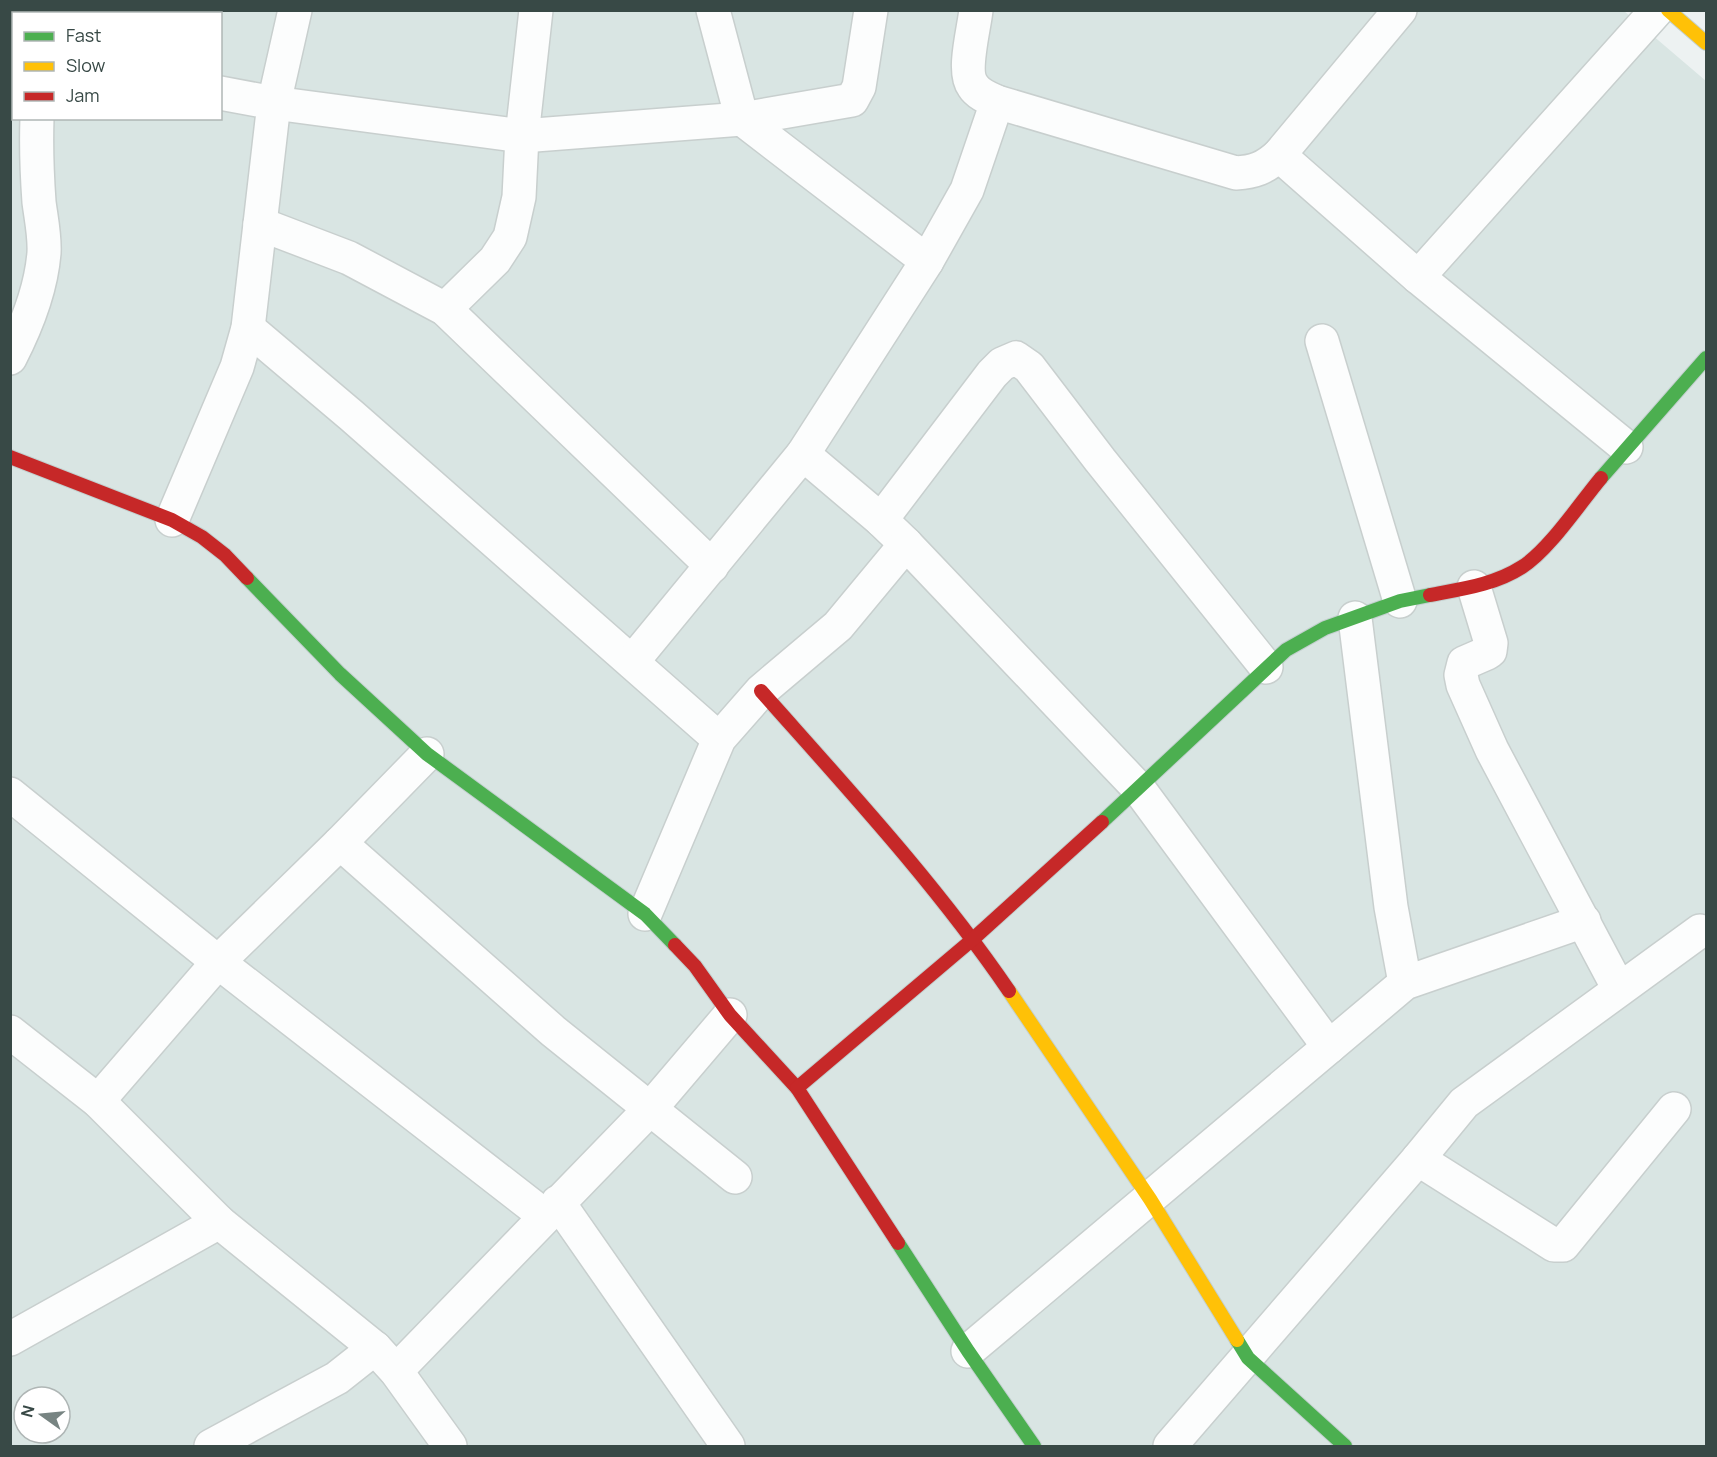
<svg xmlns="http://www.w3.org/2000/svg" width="1717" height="1457" font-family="Manrope,sans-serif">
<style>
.residential{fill:#d9e5e3;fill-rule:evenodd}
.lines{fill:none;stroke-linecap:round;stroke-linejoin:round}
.street-casing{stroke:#c8cfce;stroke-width:36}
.fast-casing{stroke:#c3d0cf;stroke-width:16}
.slow-casing{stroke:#c3d0cf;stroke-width:16}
.jam-casing{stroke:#c3d0cf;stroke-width:16}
.street{stroke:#fcfdfd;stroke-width:33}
.fast{stroke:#4caf50;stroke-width:14}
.slow{stroke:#ffc107;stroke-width:14}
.jam{stroke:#c62828;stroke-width:14}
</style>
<rect width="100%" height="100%" fill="#edf2f2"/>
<!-- residential -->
<path class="residential" d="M 10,11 L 1624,11 L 1706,81 L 1706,1446 L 11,1446 ZM 14,14 L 220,14 L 220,118 L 14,118 ZM 24,1397 L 60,1397 L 60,1433 L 24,1433 Z"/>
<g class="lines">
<defs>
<g id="street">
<path d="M 713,10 L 742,119 L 927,261"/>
<path d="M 976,10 C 974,29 962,72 973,86 C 978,94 988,98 997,102 L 1236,173 C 1254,172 1265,168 1279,155 L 1400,10"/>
<path d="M 59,14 L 59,10"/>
<path d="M 10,51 L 14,52"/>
<path d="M 220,93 L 274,103 L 522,136 L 742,119 L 852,100 L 859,87 L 871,10"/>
<path d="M 1279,155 L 1418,277 L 1626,447"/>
<path d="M 260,224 L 349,258 L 445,309 L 712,566"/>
<path d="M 1418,277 L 1657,10"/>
<path d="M 445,309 L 495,260 L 510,237 L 519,197 L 522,136 L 536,10"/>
<path d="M 248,328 L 352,416 L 719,739"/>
<path d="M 1322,341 L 1400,601"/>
<path d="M 10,358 C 27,325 41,290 44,253 C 45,236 41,218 39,202 C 37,174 36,146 37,118"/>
<path d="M 803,454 L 881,520 L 906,544 L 1139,789 L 1329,1047"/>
<path d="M 172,520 L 237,367 L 248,328 L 274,103 L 295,10"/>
<path d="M 881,520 L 992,374 L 1002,364 L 1016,358 L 1029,367 L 1100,460 L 1266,667"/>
<path d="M 1474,587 L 1491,643 L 1490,651 L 1487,653 L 1464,663 L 1461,675 L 1463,685 L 1492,750 L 1619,989"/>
<path d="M 1355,618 L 1391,907 L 1405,983"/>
<path d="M 632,662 L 803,454 L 927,261 L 967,190 L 997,102"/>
<path d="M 10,794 L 218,962 L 545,1216"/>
<path d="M 340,843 L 553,1031 L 735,1177"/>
<path d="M 645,914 L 719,739 L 761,691 L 838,626 L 906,544"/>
<path d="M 10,1032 L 98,1101 L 219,1222 L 375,1348 L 396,1371 L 450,1446"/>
<path d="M 98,1101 L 218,962 L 340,843 L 427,754"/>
<path d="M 1418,1159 L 1554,1245 L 1563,1245 L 1674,1109"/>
<path d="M 558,1202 L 728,1446"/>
<path d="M 10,1339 L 219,1222"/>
<path d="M 968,1351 L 1405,983 L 1584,921"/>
<path d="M 396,1371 L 650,1109 L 730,1015"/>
<path d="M 211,1446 L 337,1378 L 375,1348"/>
<path d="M 1170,1446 L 1418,1159 L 1464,1103 L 1700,931"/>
</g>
<g id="fast">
<path d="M 1601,478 L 1706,358"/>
<path d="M 247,578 L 340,674 L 427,754 L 645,914 L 675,945"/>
<path d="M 1102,822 L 1286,650 L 1325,628 L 1400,601 L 1430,595"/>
<path d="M 898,1243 L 968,1351 L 1034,1446"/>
<path d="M 1237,1340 L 1248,1358 L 1345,1446"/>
</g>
<g id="slow">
<path d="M 1668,10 L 1706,43"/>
<path d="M 1009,991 L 1150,1199 L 1237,1340"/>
</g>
<g id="jam">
<path d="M 10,457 L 172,520 L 202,537 L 225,555 L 247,578"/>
<path d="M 1430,595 C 1461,589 1494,585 1522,567 C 1549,550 1580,503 1601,478"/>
<path d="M 761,691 C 847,788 936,884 1009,991"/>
<path d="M 675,945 L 695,966 L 730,1015 L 797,1088 L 898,1243"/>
<path d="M 797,1088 L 973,939 L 1102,822"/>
</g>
</defs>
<!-- street casing -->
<use href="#street" class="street-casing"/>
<!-- fast casing -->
<use href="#fast" class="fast-casing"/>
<!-- slow casing -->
<use href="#slow" class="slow-casing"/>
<!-- jam casing -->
<use href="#jam" class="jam-casing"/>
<!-- street -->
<use href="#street" class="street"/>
<!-- fast -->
<use href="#fast" class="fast"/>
<!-- slow -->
<use href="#slow" class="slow"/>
<!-- jam -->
<use href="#jam" class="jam"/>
</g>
<!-- border -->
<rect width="1717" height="1457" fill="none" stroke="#384946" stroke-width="24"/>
<!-- legend -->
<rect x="12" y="12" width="210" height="108" fill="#ffffff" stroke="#afb6b5" stroke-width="1.5"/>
<rect x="24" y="32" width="30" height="9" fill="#4caf50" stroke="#afb6b5" stroke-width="1.5"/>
<text x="66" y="42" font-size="18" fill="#384946">Fast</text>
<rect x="24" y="62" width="30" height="9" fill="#ffc107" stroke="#afb6b5" stroke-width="1.5"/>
<text x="66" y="72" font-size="18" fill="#384946">Slow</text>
<rect x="24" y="92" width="30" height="9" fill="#c62828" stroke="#afb6b5" stroke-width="1.5"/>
<text x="66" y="102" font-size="18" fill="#384946">Jam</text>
<!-- north arrow -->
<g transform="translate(42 1415) rotate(285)"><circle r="28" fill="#ffffff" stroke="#afb6b5" stroke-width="1.5"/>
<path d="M0-4.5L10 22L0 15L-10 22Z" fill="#778482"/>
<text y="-9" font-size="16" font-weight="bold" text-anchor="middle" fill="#384946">N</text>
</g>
</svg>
